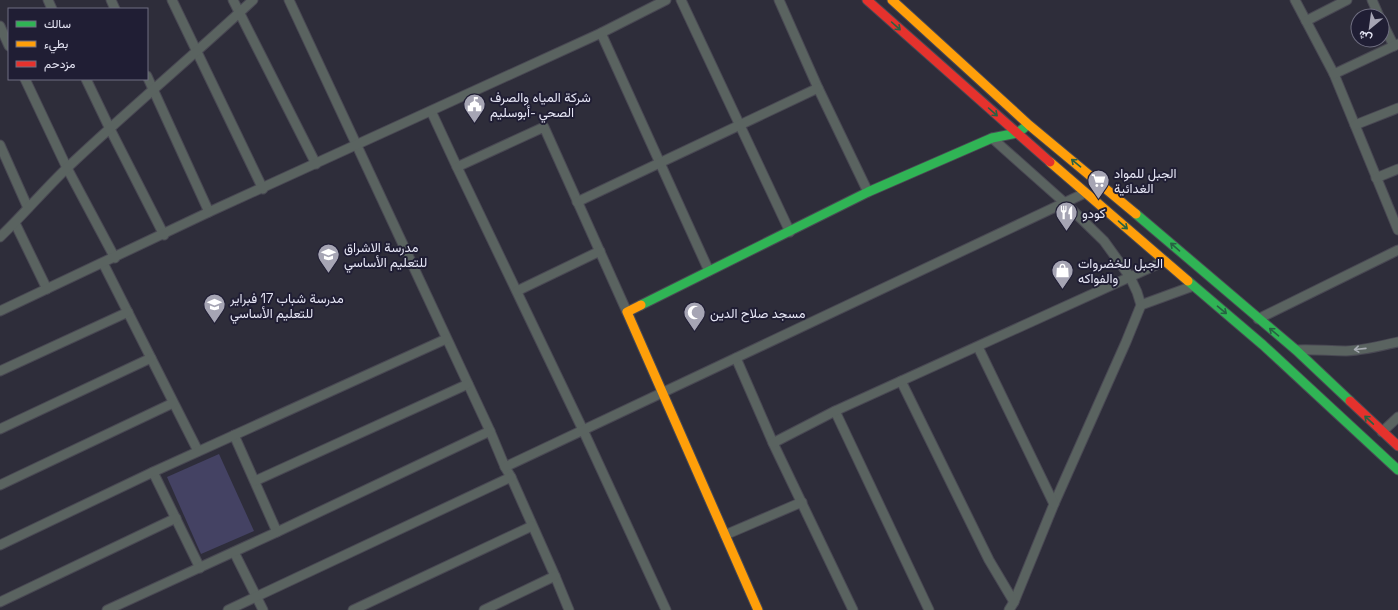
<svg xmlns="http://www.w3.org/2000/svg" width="1398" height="610" font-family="'Space Grotesk',Vazirmatn,sans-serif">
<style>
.green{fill:#444263}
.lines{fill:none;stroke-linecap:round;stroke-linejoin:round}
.street-casing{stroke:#494853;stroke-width:11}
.fast-casing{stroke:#494853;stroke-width:11}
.slow-casing{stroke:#494853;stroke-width:11}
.jam-casing{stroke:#494853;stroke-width:11}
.street{stroke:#5a6360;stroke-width:9}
.fast{stroke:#30b455;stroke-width:9}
.slow{stroke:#ff9f0a;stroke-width:9}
.jam{stroke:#e5322d;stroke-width:9}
.oneway{stroke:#276243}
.oneway2{stroke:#a7abb2}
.labels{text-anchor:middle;stroke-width:4;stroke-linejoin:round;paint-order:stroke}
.poi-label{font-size:13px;fill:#e6e6f5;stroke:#201e34;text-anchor:start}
</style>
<rect width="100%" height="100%" fill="#2e2d3a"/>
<!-- green -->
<path class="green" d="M 219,454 L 254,531 L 201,554 L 167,477 Z"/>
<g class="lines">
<defs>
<g id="street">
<path d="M 48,0 L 52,9"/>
<path d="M 111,0 L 115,9"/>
<path d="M 172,0 L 263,189"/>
<path d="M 233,0 L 316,164"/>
<path d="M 289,0 L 490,431 L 505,467 L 511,477 L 555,576 L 569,610"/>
<path d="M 681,0 L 790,232"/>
<path d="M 779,0 L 818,88 L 868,192"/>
<path d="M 1295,0 L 1334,74 L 1398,230"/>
<path d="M 1372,0 L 1379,16"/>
<path d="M 1306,21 L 1347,0"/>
<path d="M 1382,22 L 1394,46"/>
<path d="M 0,26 L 9,46"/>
<path d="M 601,33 L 709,271"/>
<path d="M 1334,74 L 1398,44"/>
<path d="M 147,76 L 209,212"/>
<path d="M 25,79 L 67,168 L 115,258"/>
<path d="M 86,79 L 110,129 L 164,235"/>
<path d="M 431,111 L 457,167 L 583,430 L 666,610"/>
<path d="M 1355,125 L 1398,108"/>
<path d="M 992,138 L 1065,203 L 1104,241 L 1130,277 L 1137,292 L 1141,305 L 1126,342 L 1054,504 L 1014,602 L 1009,610"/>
<path d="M 0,145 L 28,208"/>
<path d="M 457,167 L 544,127 L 627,312"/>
<path d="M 1376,178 L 1398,169"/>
<path d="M 577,202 L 818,88"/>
<path d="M 15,223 L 47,289"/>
<path d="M 0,237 C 23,215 44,190 68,167 C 128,110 192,57 253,0"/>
<path d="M 103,263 L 198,451"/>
<path d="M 517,291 L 600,251"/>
<path d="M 1141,305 L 1193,286"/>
<path d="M 0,311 L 209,212 L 601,33 L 666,0"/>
<path d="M 1258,319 L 1398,250"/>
<path d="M 978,347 L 1054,504"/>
<path d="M 1296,350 C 1312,349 1329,351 1346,351 C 1364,350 1381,346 1398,342"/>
<path d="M 736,358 L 773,443 L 853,610"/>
<path d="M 0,371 L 128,312"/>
<path d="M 901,381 L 989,560 L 1014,602"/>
<path d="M 835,411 L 929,610"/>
<path d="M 0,429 L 151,358"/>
<path d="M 1382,432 L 1398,417"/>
<path d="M 234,435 L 277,532"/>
<path d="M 773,443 L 835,411 L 1165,261"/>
<path d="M 505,467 L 1085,193"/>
<path d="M 153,472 L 200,568"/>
<path d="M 255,481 L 468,384"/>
<path d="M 0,485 L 173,403"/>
<path d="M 725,535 L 802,502"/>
<path d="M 0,545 L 153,472 L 446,339"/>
<path d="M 234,552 L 263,610"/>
<path d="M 0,602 L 176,518"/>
<path d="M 107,610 L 277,532 L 490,431"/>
<path d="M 228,610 L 511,477"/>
<path d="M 353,610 L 532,526"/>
<path d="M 484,610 L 555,576"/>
</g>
<g id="fast">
<path d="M 1136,214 L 1296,350 L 1350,401"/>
<path d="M 1188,281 L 1263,345 L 1398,470"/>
<path d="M 641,305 L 868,192 L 992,138 L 1017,133 L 1024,128"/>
</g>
<g id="slow">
<path d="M 892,0 L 1029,125 L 1136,214"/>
<path d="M 1050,162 L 1188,281"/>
<path d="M 641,305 L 627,312 L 758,610"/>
</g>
<g id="jam">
<path d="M 867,0 L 1050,162"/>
<path d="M 1350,401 L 1398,446"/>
</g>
</defs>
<!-- street casing -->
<use href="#street" class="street-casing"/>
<!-- fast casing -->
<use href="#fast" class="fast-casing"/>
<!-- slow casing -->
<use href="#slow" class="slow-casing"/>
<!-- jam casing -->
<use href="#jam" class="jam-casing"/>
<!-- street -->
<use href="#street" class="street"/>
<!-- fast -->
<use href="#fast" class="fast"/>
<!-- slow -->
<use href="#slow" class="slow"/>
<!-- jam -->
<use href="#jam" class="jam"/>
</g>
<!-- one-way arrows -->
<defs><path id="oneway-shaft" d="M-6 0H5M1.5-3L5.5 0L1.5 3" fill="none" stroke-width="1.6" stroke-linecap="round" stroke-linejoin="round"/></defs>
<g class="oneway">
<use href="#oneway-shaft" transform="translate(896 26) rotate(42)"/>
<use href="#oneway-shaft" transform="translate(993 112) rotate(42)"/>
<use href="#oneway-shaft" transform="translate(1076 163) rotate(-140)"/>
<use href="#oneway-shaft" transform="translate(1123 225) rotate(41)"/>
<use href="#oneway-shaft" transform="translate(1175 247) rotate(-139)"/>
<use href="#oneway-shaft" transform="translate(1222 310) rotate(40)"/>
<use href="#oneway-shaft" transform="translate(1274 332) rotate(-140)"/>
<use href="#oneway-shaft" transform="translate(1369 420) rotate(-137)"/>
</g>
<use class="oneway2" href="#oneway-shaft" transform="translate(1360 349) rotate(174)"/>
<!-- icons -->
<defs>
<symbol id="civic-pin" viewBox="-11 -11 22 30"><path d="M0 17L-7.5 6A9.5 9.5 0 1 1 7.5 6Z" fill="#a6a5b4" stroke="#201e34"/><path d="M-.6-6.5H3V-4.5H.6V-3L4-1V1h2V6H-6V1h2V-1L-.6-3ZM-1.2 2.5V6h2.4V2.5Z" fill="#fff"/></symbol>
<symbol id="supermarket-pin" viewBox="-11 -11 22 30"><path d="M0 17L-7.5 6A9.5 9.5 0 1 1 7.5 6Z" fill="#a6a5b4" stroke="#201e34"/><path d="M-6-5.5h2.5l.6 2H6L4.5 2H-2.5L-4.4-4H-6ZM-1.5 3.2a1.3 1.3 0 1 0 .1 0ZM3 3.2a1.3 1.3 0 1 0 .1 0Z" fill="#fff"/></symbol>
<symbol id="restaurant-pin" viewBox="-11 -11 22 30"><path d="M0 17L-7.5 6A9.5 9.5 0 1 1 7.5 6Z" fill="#a6a5b4" stroke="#201e34"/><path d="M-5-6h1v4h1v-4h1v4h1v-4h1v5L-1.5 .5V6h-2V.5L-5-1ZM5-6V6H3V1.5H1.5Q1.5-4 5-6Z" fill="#fff"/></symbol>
<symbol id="school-pin" viewBox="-11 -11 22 30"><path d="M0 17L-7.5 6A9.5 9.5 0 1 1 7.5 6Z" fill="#a6a5b4" stroke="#201e34"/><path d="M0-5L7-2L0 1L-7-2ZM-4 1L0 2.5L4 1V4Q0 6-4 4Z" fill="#fff"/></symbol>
<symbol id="shop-pin" viewBox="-11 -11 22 30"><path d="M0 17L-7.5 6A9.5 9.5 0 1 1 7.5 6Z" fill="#a6a5b4" stroke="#201e34"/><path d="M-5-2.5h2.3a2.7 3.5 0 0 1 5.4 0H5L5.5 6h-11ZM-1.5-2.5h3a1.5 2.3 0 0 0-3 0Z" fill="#fff"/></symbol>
<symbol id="mosque-pin" viewBox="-11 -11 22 30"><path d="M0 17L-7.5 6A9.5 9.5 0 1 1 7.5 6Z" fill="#a6a5b4" stroke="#201e34"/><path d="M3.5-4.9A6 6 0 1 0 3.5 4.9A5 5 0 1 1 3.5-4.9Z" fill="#fff"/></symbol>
</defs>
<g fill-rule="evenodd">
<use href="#civic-pin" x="462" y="92" width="25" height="34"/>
<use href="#supermarket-pin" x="1086" y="168" width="25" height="34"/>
<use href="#restaurant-pin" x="1054" y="200" width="25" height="34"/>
<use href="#school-pin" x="316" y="242" width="25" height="34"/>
<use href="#shop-pin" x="1050" y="258" width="25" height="34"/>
<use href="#school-pin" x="202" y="292" width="25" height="34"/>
<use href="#mosque-pin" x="682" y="300" width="25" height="34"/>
</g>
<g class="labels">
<!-- poi labels -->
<g class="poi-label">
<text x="490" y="102">شركة المياه والصرف<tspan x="490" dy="15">الصحي -أبوسليم</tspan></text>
<text x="1114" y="178">الجبل للمواد<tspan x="1114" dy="15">الغدائية</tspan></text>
<text x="1082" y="218">كودو</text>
<text x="344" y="252">مدرسة الاشراق<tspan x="344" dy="15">للتعليم الأساسي</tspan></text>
<text x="1078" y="268">الجبل للخضروات<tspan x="1078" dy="15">والفواكه</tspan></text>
<text x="230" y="303">مدرسة شباب 17 فبراير<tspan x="230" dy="15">للتعليم الأساسي</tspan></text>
<text x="710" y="318">مسجد صلاح الدين</text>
</g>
</g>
<!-- legend -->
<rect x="8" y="8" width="140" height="72" fill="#201e34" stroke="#6f6e81"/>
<rect x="16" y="21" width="20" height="6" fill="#30b455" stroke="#6f6e81"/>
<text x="44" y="28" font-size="12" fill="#e6e6f5">سالك</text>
<rect x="16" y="41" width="20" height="6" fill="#ff9f0a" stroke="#6f6e81"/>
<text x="44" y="48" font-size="12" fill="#e6e6f5">بطيء</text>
<rect x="16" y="61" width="20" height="6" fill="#e5322d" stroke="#6f6e81"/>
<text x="44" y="68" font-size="12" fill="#e6e6f5">مزدحم</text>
<!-- north arrow -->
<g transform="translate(1370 28) rotate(209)"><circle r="19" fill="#201e34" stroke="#6f6e81"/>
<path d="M0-3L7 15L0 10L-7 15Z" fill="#a6a5b4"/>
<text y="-6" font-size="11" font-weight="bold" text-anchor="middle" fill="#e6e6f5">ش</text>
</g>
</svg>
